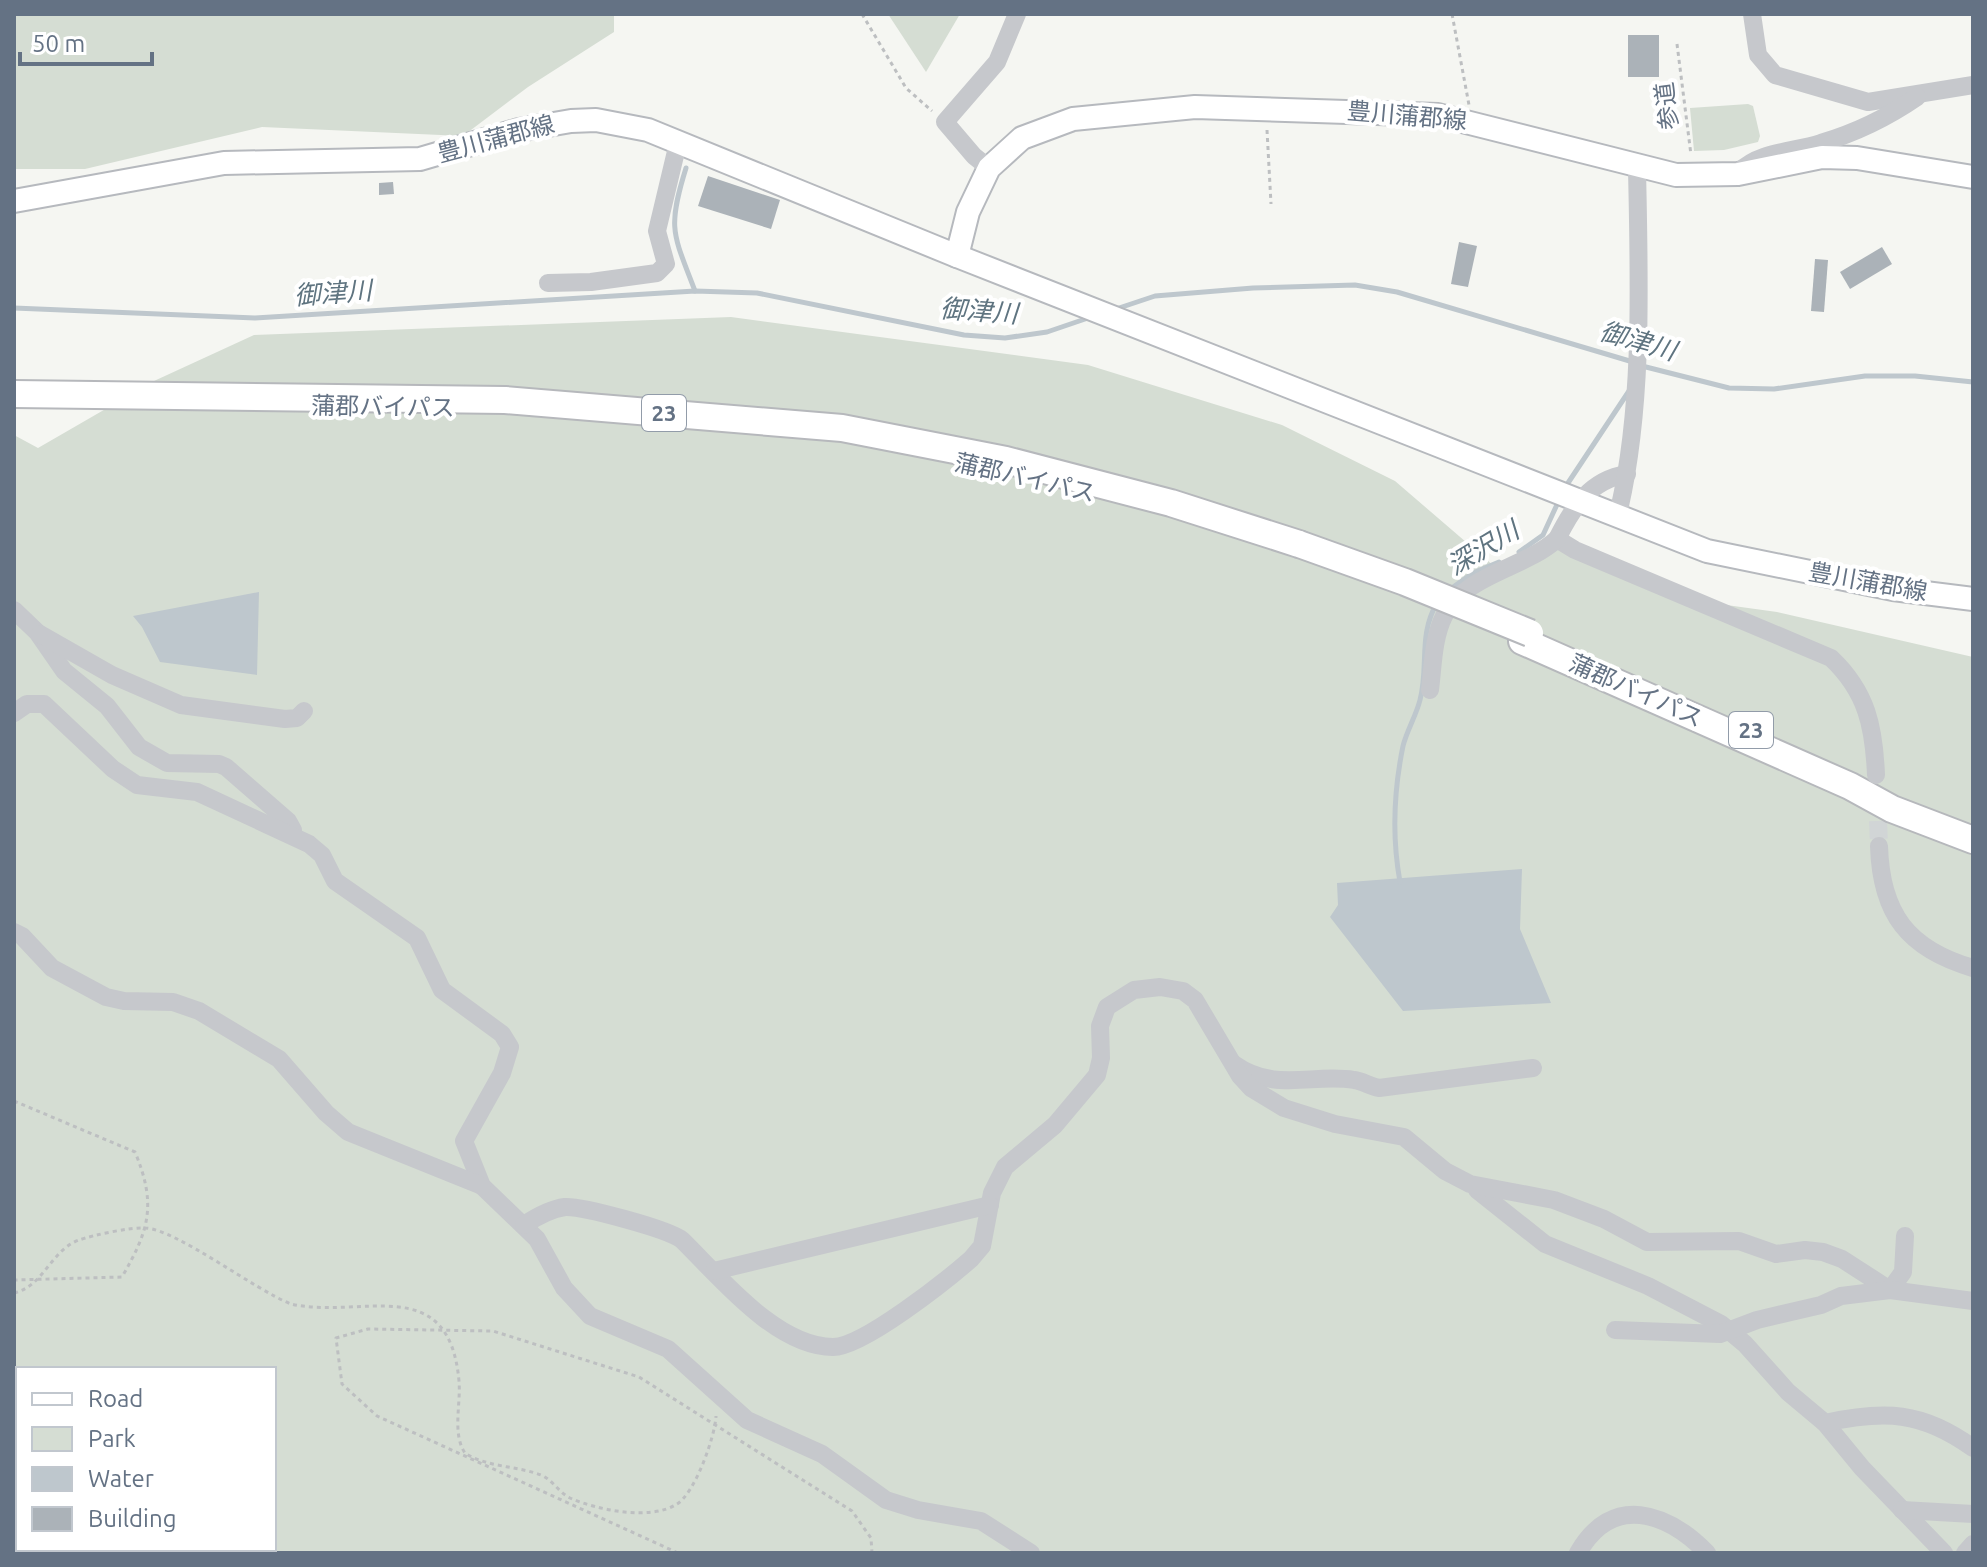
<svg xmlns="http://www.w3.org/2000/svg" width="1987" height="1567" font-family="Ubuntu,'Noto Sans JP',sans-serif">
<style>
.green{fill:#d5ddd3;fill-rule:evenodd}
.water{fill:#bec7cd}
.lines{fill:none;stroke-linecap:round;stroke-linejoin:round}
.stream{stroke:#bec7cd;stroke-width:5}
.building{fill:#abb2b8}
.minor-tunnel{stroke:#d1d5d6;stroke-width:18;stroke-dasharray:18 9;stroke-linecap:butt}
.major-casing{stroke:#b6b9be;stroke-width:26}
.highway-casing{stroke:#b6b8bc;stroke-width:30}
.path{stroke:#bdbfc1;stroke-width:3;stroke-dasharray:4 4;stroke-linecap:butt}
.minor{stroke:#c6c8cc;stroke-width:18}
.major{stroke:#fff;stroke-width:22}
.highway{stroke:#fff;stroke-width:26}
.highway-bridge-casing{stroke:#b6b8bc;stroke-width:30;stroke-linecap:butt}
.highway-bridge{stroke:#fff;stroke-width:26}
.labels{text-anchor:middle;stroke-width:8;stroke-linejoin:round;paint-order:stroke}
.shield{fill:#fff;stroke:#929ca9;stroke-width:2}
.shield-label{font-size:22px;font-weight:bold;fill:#647284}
.street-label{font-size:24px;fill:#647284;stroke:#fff}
.water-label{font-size:26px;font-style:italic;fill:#5f7480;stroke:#fff}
</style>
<rect width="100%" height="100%" fill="#f5f6f2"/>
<!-- green -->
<g class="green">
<path d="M 14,14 L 614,14 L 614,32 L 528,87 L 463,136 L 262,127 L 85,169 L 14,169 Z"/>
<path d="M 888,14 L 960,14 L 926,72 Z"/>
<path d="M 1748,104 L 1753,106 L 1760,136 L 1758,142 L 1724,150 L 1694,151 L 1690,108 Z"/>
<path d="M 731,317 L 1088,365 L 1282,425 L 1395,481 L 1502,573 L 1568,540 L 1712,603 L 1777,612 L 1973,657 L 1973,1553 L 14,1553 L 14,435 L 38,448 L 154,381 L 254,335 ZM 18,1369 L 274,1369 L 274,1549 L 18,1549 Z"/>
</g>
<!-- water -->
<g class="water">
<path d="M 259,592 L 257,675 L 160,662 L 142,627 L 133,616 Z"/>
<path d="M 1522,869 L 1520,929 L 1551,1003 L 1403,1011 L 1330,917 L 1338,905 L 1337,883 Z"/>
</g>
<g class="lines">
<!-- stream -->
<g class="stream">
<path d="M 686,168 C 667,229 673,233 695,291"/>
<path d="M 14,308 L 255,318 L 695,291 L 757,293 L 964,335 L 1005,338 L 1047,332 L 1091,317"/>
<path d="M 1116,309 L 1155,296 L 1253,288 L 1355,285 L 1397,292 L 1633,362"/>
<path d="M 1642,366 L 1729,388 L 1774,389 L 1865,376 L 1915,376 L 1973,382"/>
<path d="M 1564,489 L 1629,391"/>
<path d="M 1519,552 L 1543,535 L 1560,498"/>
<path d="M 1449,590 L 1473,573 L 1499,562"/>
<path d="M 1400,882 C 1392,838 1394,790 1403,746 C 1407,730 1416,716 1420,700 C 1429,666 1418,635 1437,603"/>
</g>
</g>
<!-- building -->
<g class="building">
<rect x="1628" y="35" width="31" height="42"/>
<path d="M 708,176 L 780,200 L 771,229 L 698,206 Z"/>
<path d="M 393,182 L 394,194 L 379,195 L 379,183 Z"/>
<path d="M 1459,242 L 1477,246 L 1468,287 L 1451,284 Z"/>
<path d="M 1882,247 L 1892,264 L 1850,289 L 1840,272 Z"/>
<path d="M 1815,259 L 1828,260 L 1824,312 L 1811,311 Z"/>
</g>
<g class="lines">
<!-- minor-tunnel -->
<path class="minor-tunnel" d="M 1877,794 L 1879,846"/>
<defs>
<g id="major">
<path d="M 14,201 L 224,163 L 420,159 L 519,130 L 571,121 L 596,120 L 648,130 L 957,256 L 968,212 L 989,168 L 1022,138 L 1073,119 L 1195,107 L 1438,115 L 1676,175 L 1738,174 L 1822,157 L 1857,158 L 1973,177"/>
<path d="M 957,256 L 1707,551 L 1893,589 L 1973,599"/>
</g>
<g id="highway">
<path d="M 14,394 L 505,400 L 842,428 L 1006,460 L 1171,503 L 1299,544"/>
<path d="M 1522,641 L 1850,786 L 1892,809 L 1973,840"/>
</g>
</defs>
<!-- major casing -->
<use href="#major" class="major-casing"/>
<!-- highway casing -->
<use href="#highway" class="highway-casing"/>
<!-- path -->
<g class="path">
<path d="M 862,14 L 906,88 L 932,111"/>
<path d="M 1452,14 L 1469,105"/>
<path d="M 1677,44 L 1691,155"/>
<path d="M 1267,130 L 1271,204"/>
<path d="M 14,1101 L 135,1152 C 157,1205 149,1230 122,1277 L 14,1280"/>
<path d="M 14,1293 C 44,1286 51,1250 79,1240 C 93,1235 131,1227 145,1228 C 176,1229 255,1290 291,1304 C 361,1320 449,1270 459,1381 C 461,1404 452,1434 465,1453 C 485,1467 518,1466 541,1475 C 553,1480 558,1492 570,1498 C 597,1510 651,1521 677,1504 C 695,1493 715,1437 716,1416"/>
<path d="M 678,1553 L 377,1416 L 342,1384 L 336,1338 L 368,1329 L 493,1331 L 639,1377 L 852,1511 L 871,1538 L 872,1553"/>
</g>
<!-- minor -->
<g class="minor">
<path d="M 1752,14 L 1758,55 L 1775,75 L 1868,102 L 1973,85"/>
<path d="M 989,168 L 974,156 L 945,122 L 997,62 L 1017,14"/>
<path d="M 1740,171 C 1760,151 1794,152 1821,143 C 1855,133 1888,117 1917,97"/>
<path d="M 548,283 L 591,282 L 657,273 L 666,264 L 657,231 L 678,143"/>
<path d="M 1627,474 C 1590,480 1573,507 1557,539 L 1575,550 L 1831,658 C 1867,692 1874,727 1876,775"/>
<path d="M 1619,510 C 1644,402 1639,278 1637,167"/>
<path d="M 14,610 L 37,632 L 64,671 L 107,706 L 139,747 L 167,763 L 219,764 L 226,767 L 288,821 L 293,830"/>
<path d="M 40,634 L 112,675 L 181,705 L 285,719 L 297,718 L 304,711"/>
<path d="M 1430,690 C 1433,666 1433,638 1444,616 C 1465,574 1524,569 1557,539"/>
<path d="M 14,713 L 27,704 L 44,704 L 113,769 L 137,785 L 197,792 L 309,844 L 322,855 L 335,881 L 417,938 L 442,990 L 502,1034 L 510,1047 L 502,1073 L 464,1141 L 482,1186 L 537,1239 L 564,1288 L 590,1316 L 668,1349 L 747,1420 L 822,1454 L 886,1500 L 918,1510 L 981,1521 L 1031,1553"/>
<path d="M 1879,846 C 1881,914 1908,949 1973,968"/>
<path d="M 14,932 L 22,936 L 52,968 L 106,997 L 124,1001 L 173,1002 L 199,1011 L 279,1059 L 326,1113 L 348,1132 L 482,1186"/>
<path d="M 1234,1064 C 1275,1093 1313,1073 1354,1080 C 1362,1081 1370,1086 1379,1088 L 1533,1068"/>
<path d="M 1477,1190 L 1545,1244 L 1648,1286 L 1721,1324 L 1745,1344 L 1788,1392 L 1825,1423 L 1862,1468 L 1944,1553"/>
<path d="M 524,1225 C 536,1217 550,1209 565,1207 C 582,1206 668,1229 682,1240 C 719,1276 776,1347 833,1347 C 863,1347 947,1280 971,1259 L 982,1246 L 992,1193 L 1005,1167 L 1055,1125 L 1097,1075 L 1101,1058 L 1100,1026 L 1107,1007 L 1134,990 L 1160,987 L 1183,991 L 1195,1000 L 1240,1076 L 1251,1088 L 1284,1108 L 1335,1124 L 1404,1137 L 1445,1171 L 1470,1184 L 1554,1200 L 1604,1219 L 1647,1242 L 1739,1241 L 1776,1254 L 1805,1250 L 1823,1252 L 1842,1259 L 1890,1290"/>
<path d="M 714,1271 L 990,1205"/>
<path d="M 1890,1290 L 1903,1272 L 1905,1236"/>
<path d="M 1615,1330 L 1720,1334 L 1757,1320 L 1821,1305 L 1841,1296 L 1890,1290 L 1973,1301"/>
<path d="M 1825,1423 C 1884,1410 1922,1411 1973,1448"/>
<path d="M 1902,1510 L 1973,1514"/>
<path d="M 1578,1553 C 1612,1493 1667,1512 1707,1553"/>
<path d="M 1965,1553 L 1973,1544"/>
</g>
<!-- major -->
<use href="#major" class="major"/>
<!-- highway -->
<use href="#highway" class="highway"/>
<defs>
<path id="highway-bridge" d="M 1299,544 L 1405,582 L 1530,633"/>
</defs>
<!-- highway-bridge casing -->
<use href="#highway-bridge" class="highway-bridge-casing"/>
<!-- highway-bridge -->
<use href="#highway-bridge" class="highway-bridge"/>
</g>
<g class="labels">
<!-- shield labels -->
<g class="shield">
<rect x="642" y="395" width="44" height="36" rx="6"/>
<rect x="1729" y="712" width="44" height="36" rx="6"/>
</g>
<g class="shield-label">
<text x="664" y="421">23</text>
<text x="1751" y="738">23</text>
</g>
<!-- street labels -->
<g class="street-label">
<text transform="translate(1667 106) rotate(-97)" y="8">参道</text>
<text transform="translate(1407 116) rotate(5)" y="8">豊川蒲郡線</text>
<text transform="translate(496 139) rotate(-15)" y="8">豊川蒲郡線</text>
<text transform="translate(383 407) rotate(1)" y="8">蒲郡バイパス</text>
<text transform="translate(1025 478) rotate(13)" y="8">蒲郡バイパス</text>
<text transform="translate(1868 582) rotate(10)" y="8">豊川蒲郡線</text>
<text transform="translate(1636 691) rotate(24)" y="8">蒲郡バイパス</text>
</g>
<!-- water labels -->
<g class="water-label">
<text transform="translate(333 293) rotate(-4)" y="9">御津川</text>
<text transform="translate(979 311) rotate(4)" y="9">御津川</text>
<text transform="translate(1638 341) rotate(16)" y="9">御津川</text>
<text transform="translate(1483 548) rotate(-31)" y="9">深沢川</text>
</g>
</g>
<!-- border -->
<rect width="1987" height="1567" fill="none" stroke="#647284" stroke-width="32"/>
<!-- legend -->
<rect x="16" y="1367" width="260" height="184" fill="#ffffff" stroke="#c1c7ce" stroke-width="2"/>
<rect x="32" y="1393" width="40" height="12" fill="#ffffff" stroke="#c1c7ce" stroke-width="2"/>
<text x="88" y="1407" font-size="24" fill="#647284">Road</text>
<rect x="32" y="1427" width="40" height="24" fill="#d5ddd3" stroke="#c1c7ce" stroke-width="2"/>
<text x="88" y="1447" font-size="24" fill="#647284">Park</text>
<rect x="32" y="1467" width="40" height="24" fill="#bec7cd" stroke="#c1c7ce" stroke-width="2"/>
<text x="88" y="1487" font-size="24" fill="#647284">Water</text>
<rect x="32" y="1507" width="40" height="24" fill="#abb2b8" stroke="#c1c7ce" stroke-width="2"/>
<text x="88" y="1527" font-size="24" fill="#647284">Building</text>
<!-- scale -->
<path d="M20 52v12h132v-12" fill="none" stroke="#647284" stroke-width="4"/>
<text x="32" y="52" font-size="24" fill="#647284" stroke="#ffffff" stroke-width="6" paint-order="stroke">50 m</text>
</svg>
